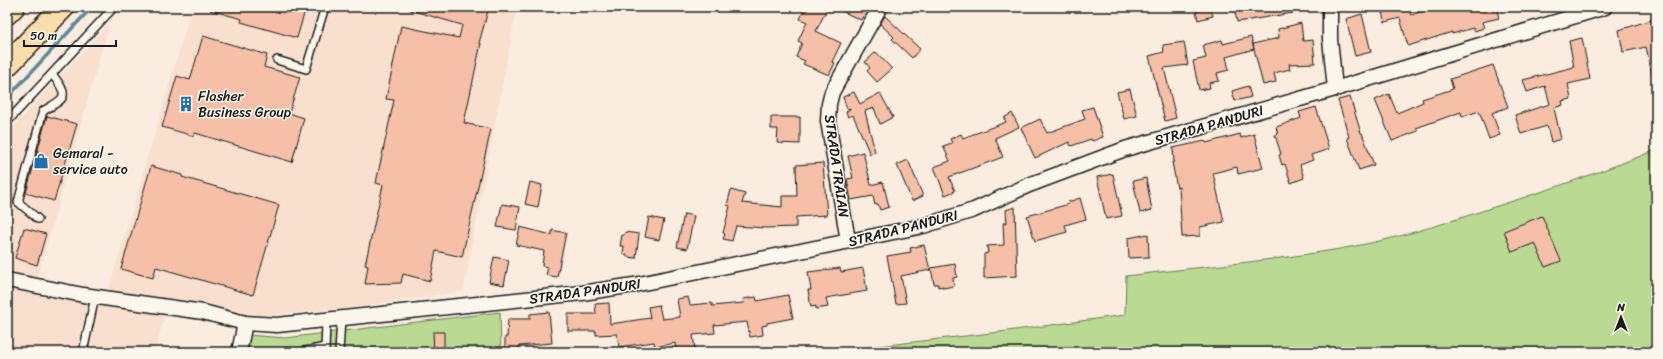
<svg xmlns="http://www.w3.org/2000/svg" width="1663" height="359" font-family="Sriracha,sans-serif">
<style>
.built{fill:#f8dfce}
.green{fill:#bada93;stroke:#6b7b58}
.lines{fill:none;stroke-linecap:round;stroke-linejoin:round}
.stream{stroke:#5d8998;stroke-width:3.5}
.building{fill:#f5c0a7;stroke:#1c1c1c}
.lane-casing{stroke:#1c1c1c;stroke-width:10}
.street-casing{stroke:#1c1c1c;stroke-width:17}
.primary-casing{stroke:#1c1c1c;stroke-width:25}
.lane{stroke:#fbf7ec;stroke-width:7}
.street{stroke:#fbf7ec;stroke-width:14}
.primary{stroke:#f9deab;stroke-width:22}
.labels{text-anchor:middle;stroke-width:3;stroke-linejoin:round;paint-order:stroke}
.poi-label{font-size:14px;fill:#1c1c1c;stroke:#fbf7ec;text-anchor:start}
.street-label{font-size:14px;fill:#1c1c1c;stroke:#fbf7ec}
</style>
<rect width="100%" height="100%" fill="#faecde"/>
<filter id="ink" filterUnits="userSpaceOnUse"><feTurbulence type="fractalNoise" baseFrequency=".025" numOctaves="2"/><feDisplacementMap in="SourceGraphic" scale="8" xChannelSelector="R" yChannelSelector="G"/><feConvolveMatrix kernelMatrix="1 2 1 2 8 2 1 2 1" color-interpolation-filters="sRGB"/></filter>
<g filter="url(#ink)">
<!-- built -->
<path class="built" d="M 192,7 L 517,7 L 463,291 L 349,308 L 259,316 L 238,315 L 168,300 L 155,352 L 7,352 L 7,134 L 109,24 L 37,279 L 108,293 Z"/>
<!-- green -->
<g class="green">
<path d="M 1656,150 L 1656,352 L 826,352 L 1000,332 L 1125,315 L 1126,276 C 1206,266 1287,260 1366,244 C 1409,235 1452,221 1494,207 C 1549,190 1603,171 1656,150 Z"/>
<path d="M 500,312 L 501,352 L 245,352 L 248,335 L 285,338 Z"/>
</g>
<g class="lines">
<!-- stream -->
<path class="stream" d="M 7,98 L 92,7"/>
</g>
<!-- building -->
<g class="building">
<path d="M 210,7 L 306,7 L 297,38 L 241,22 L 242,19 L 210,10 Z"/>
<path d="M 410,7 L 489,7 L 479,43 L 481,43 L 464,123 L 491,129 L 462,257 L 436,251 L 430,281 L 403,274 L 401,283 L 365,284 L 368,266 L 365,265 L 383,185 L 376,183 L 394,100 L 386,99 L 401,26 L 459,38 L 462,25 L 410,10 Z"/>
<path d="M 809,7 L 828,7 L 816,31 L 841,43 L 832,62 L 835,63 L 829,75 L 803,64 L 805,61 L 796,57 L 802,43 L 798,41 L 807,22 L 800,19 L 804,10 L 806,11 Z"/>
<path d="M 833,7 L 868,7 L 861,20 Z"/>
<path d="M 1210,7 L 1213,16 L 1198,20 L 1196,11 Z"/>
<path d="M 1234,7 L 1292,7 L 1293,13 L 1237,22 Z"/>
<path d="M 1402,7 L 1409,7 L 1411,15 L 1436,7 L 1496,7 L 1499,18 L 1482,22 L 1484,28 L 1474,31 L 1473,28 L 1452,34 L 1452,32 L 1408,46 L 1400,18 L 1385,22 L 1382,13 Z"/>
<path d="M 1362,14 L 1371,52 L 1355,56 L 1346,19 Z"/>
<path d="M 885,16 L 920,49 L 912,58 L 892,39 L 894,37 L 880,24 Z"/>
<path d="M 1651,20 L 1656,39 L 1656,74 L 1652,74 L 1646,47 L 1623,52 L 1619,30 Z"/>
<path d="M 1301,23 L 1303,41 L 1313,40 L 1315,63 L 1289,64 L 1290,69 L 1274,73 L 1276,82 L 1263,85 L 1254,49 L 1226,57 L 1229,70 L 1217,73 L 1219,81 L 1209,83 L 1210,88 L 1199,90 L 1193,61 L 1206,58 L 1203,45 L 1222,40 L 1223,44 L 1251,37 L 1254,49 L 1253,44 L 1279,38 L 1278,29 Z"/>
<path d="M 203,36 L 267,55 L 264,67 L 300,77 L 289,113 L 304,118 L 292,162 L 195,133 L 194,136 L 162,127 L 177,76 L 190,80 Z"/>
<path d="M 1582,38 L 1590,79 L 1568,84 L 1571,99 L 1562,101 L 1563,105 L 1554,108 L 1561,139 L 1551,142 L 1547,126 L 1521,134 L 1515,115 L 1550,104 L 1545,86 L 1527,92 L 1523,80 L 1574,67 L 1569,41 Z"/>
<path d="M 1184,42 L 1188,65 L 1164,68 L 1176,118 L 1165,121 L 1149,56 L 1164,52 L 1163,45 Z"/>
<path d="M 876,52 L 892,69 L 877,82 L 867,71 L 870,68 L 865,62 Z"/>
<path d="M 1493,65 L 1508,107 L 1492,113 L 1500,135 L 1489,139 L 1479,111 L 1462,117 L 1461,112 L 1416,128 L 1418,131 L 1392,141 L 1375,100 L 1389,94 L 1397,113 L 1423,102 L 1422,99 L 1453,89 L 1450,79 Z"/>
<path d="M 1248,86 L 1251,97 L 1235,101 L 1232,91 Z"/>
<path d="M 1130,89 L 1137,116 L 1124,119 L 1117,92 Z"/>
<path d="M 854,92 L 860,104 L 880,93 L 893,117 L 880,124 L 874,108 L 865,111 L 875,152 L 870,154 L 853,115 L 848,117 L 846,112 L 850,109 L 850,108 L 847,109 L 843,97 Z"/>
<path d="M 1350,97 L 1361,133 L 1362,133 L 1374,165 L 1359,170 L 1347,138 L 1349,137 L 1338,100 Z"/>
<path d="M 1093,107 L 1103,137 L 1092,141 L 1091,139 L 1071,146 L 1069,142 L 1035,158 L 1021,128 L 1040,119 L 1047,133 L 1085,119 L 1082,110 Z"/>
<path d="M 1316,107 L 1329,149 L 1311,155 L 1313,160 L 1300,165 L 1304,178 L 1291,183 L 1285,164 L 1282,165 L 1279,155 L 1281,154 L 1275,135 L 1278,134 L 1276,127 L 1301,118 L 1299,112 Z"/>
<path d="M 1012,113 L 1019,127 L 995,138 L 1003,157 L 949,177 L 955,191 L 945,195 L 934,167 L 950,161 L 943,146 L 952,143 L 950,139 L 961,134 L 963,138 L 1006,122 L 1004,118 Z"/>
<path d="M 47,116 L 77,124 L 54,201 L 26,193 Z"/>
<path d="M 771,117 L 800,117 L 800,144 L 777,143 L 778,129 L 771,129 Z"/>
<path d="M 1240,134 L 1241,138 L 1254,134 L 1263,168 L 1238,174 L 1237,167 L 1213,173 L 1224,222 L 1200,227 L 1200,236 L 1182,237 L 1179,187 L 1177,188 L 1172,162 L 1174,162 L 1173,148 L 1205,141 L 1206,143 Z"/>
<path d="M 863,152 L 871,185 L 883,182 L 889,207 L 880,210 L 878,204 L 875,205 L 873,196 L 851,200 L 847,179 L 853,178 L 848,156 Z"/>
<path d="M 908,160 L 923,196 L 912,201 L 897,165 Z"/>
<path d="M 823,163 L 827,215 L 796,217 L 796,227 L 765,228 L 736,226 L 732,241 L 723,239 L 725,234 L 723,233 L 730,206 L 727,205 L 731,190 L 745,194 L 742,203 L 782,207 L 782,196 L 797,196 L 796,165 Z"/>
<path d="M 151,166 L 182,175 L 182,177 L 279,205 L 253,295 L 156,267 L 153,278 L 121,269 Z"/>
<path d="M 1113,174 L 1122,216 L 1106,219 L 1097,177 Z"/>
<path d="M 1146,178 L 1152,210 L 1140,213 L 1133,181 Z"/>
<path d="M 530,182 L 542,185 L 538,207 L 525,204 Z"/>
<path d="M 1080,198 L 1086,219 L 1065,225 L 1067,232 L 1035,241 L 1027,216 L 1069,204 L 1068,202 Z"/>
<path d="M 502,204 L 520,207 L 516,230 L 497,227 Z"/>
<path d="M 1015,207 L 1017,276 L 984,278 L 984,254 L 988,253 L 987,246 L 1004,245 L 1003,223 L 1007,223 L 1006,210 Z"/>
<path d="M 684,214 L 694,216 L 687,249 L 677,247 Z"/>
<path d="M 1542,216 L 1561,261 L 1545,267 L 1535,243 L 1512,252 L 1504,231 Z"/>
<path d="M 649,217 L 664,220 L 659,240 L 645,237 Z"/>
<path d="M 520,227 L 552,235 L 552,230 L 566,233 L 557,277 L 546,275 L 548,267 L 542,266 L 544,251 L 516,245 Z"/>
<path d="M 24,228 L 46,234 L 37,265 L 15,258 Z"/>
<path d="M 625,232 L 639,234 L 636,258 L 627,257 L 627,255 L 623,254 L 624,246 L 620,246 L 622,235 L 624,235 Z"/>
<path d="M 1148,234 L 1149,257 L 1129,258 L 1128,238 Z"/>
<path d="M 924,245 L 930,270 L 901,276 L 906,303 L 896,304 L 887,256 L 911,252 L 910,248 Z"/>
<path d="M 494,257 L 509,260 L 504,285 L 489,282 Z"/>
<path d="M 955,264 L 957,277 L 953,278 L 954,286 L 943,288 L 943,286 L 938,287 L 938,284 L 934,284 L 931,268 Z"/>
<path d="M 840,268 L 841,272 L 863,268 L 867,291 L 826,298 L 828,307 L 816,309 L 816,306 L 811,307 L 808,290 L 811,290 L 808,272 Z"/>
<path d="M 788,295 L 793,318 L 767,323 L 767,325 L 762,326 L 763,335 L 750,337 L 747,322 L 714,325 L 715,333 L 693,335 L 695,349 L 677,352 L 675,343 L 655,347 L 654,342 L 619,347 L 617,334 L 596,335 L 596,331 L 568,331 L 568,314 L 596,314 L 595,304 L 609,303 L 610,324 L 650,318 L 648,307 L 659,305 L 662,319 L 680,317 L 677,299 L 688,297 L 690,305 L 712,303 L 712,306 L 744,303 L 743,299 L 756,297 L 757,301 Z"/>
<path d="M 549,312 L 552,343 L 519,346 L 519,352 L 505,352 L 505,337 L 507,337 L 508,319 L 530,319 L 530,314 Z"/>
<path d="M 433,332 L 444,332 L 444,352 L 434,352 Z"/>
</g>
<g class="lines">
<defs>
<g id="lane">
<path d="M 277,60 L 306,69 L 325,7"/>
<path d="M 7,122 L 114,7"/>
<path d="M 38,219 L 18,202 L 43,111 C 66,98 70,97 52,74"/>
<path d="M 83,352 L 95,297"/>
<path d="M 301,352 L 325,347"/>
<path d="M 325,352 L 326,321"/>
<path d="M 339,352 L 341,319"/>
</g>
<g id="street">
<path d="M 1330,7 L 1330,39 L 1335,89"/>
<path d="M 848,241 L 828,121 L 829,104 L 832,92 L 880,7"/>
<path d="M 7,280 L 83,295 L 203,312 L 245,323 L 277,325 L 582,293 L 634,285 L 923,226 L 974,210 L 1029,185 L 1125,149 L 1335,89 L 1605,7"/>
<path d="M 239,352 L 245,323"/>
</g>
<g id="primary">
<path d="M 7,13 L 13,7"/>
<path d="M 7,65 L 63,7"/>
</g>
</defs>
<!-- lane casing -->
<use href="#lane" class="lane-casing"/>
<!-- street casing -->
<use href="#street" class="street-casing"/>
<!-- primary casing -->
<use href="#primary" class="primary-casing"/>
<!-- lane -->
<use href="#lane" class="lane"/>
<!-- street -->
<use href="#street" class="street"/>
<!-- primary -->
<use href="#primary" class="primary"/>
</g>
</g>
<!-- icons -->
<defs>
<symbol id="building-bare" viewBox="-9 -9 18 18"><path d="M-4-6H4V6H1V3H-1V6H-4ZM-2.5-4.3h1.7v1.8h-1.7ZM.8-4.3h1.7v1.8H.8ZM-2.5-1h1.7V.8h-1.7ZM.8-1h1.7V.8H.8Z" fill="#1f6fb2" stroke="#fbf7ec" stroke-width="2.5" paint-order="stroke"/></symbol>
<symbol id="shop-bare" viewBox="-9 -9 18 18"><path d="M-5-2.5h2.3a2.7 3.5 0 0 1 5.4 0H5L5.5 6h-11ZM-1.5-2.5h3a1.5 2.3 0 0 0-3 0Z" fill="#1f6fb2" stroke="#fbf7ec" stroke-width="2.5" paint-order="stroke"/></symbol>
</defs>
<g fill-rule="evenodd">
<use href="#building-bare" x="175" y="93" width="22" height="22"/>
<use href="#shop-bare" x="30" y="150" width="22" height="22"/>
</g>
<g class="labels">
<!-- poi labels -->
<g class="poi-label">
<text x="198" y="101">Flasher<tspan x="198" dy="16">Business Group</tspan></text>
<text x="53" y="158">Gemaral -<tspan x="53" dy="16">service auto</tspan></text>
</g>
<!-- street labels -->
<g class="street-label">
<text transform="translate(1209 125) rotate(-16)" y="5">STRADA PANDURI</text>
<text transform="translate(837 166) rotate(82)" y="5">STRADA TRAIAN</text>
<text transform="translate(903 228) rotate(-14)" y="5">STRADA PANDURI</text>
<text transform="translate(585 291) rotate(-8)" y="5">STRADA PANDURI</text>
</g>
</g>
<!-- margin -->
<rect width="1663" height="359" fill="none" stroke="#fbf7ec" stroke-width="24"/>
<rect x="12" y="12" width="1639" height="335" fill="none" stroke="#1c1c1c" stroke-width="1.5" filter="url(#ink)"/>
<!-- north arrow -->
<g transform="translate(1621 317)" stroke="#fbf7ec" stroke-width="3" paint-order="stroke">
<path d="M0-3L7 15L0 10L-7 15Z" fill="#1c1c1c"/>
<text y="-6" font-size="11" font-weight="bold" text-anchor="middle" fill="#1c1c1c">N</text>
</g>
<!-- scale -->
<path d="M24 40v6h92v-6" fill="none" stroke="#1c1c1c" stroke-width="2"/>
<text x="30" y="40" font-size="12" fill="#1c1c1c" stroke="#fbf7ec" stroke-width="3" paint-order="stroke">50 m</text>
</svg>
